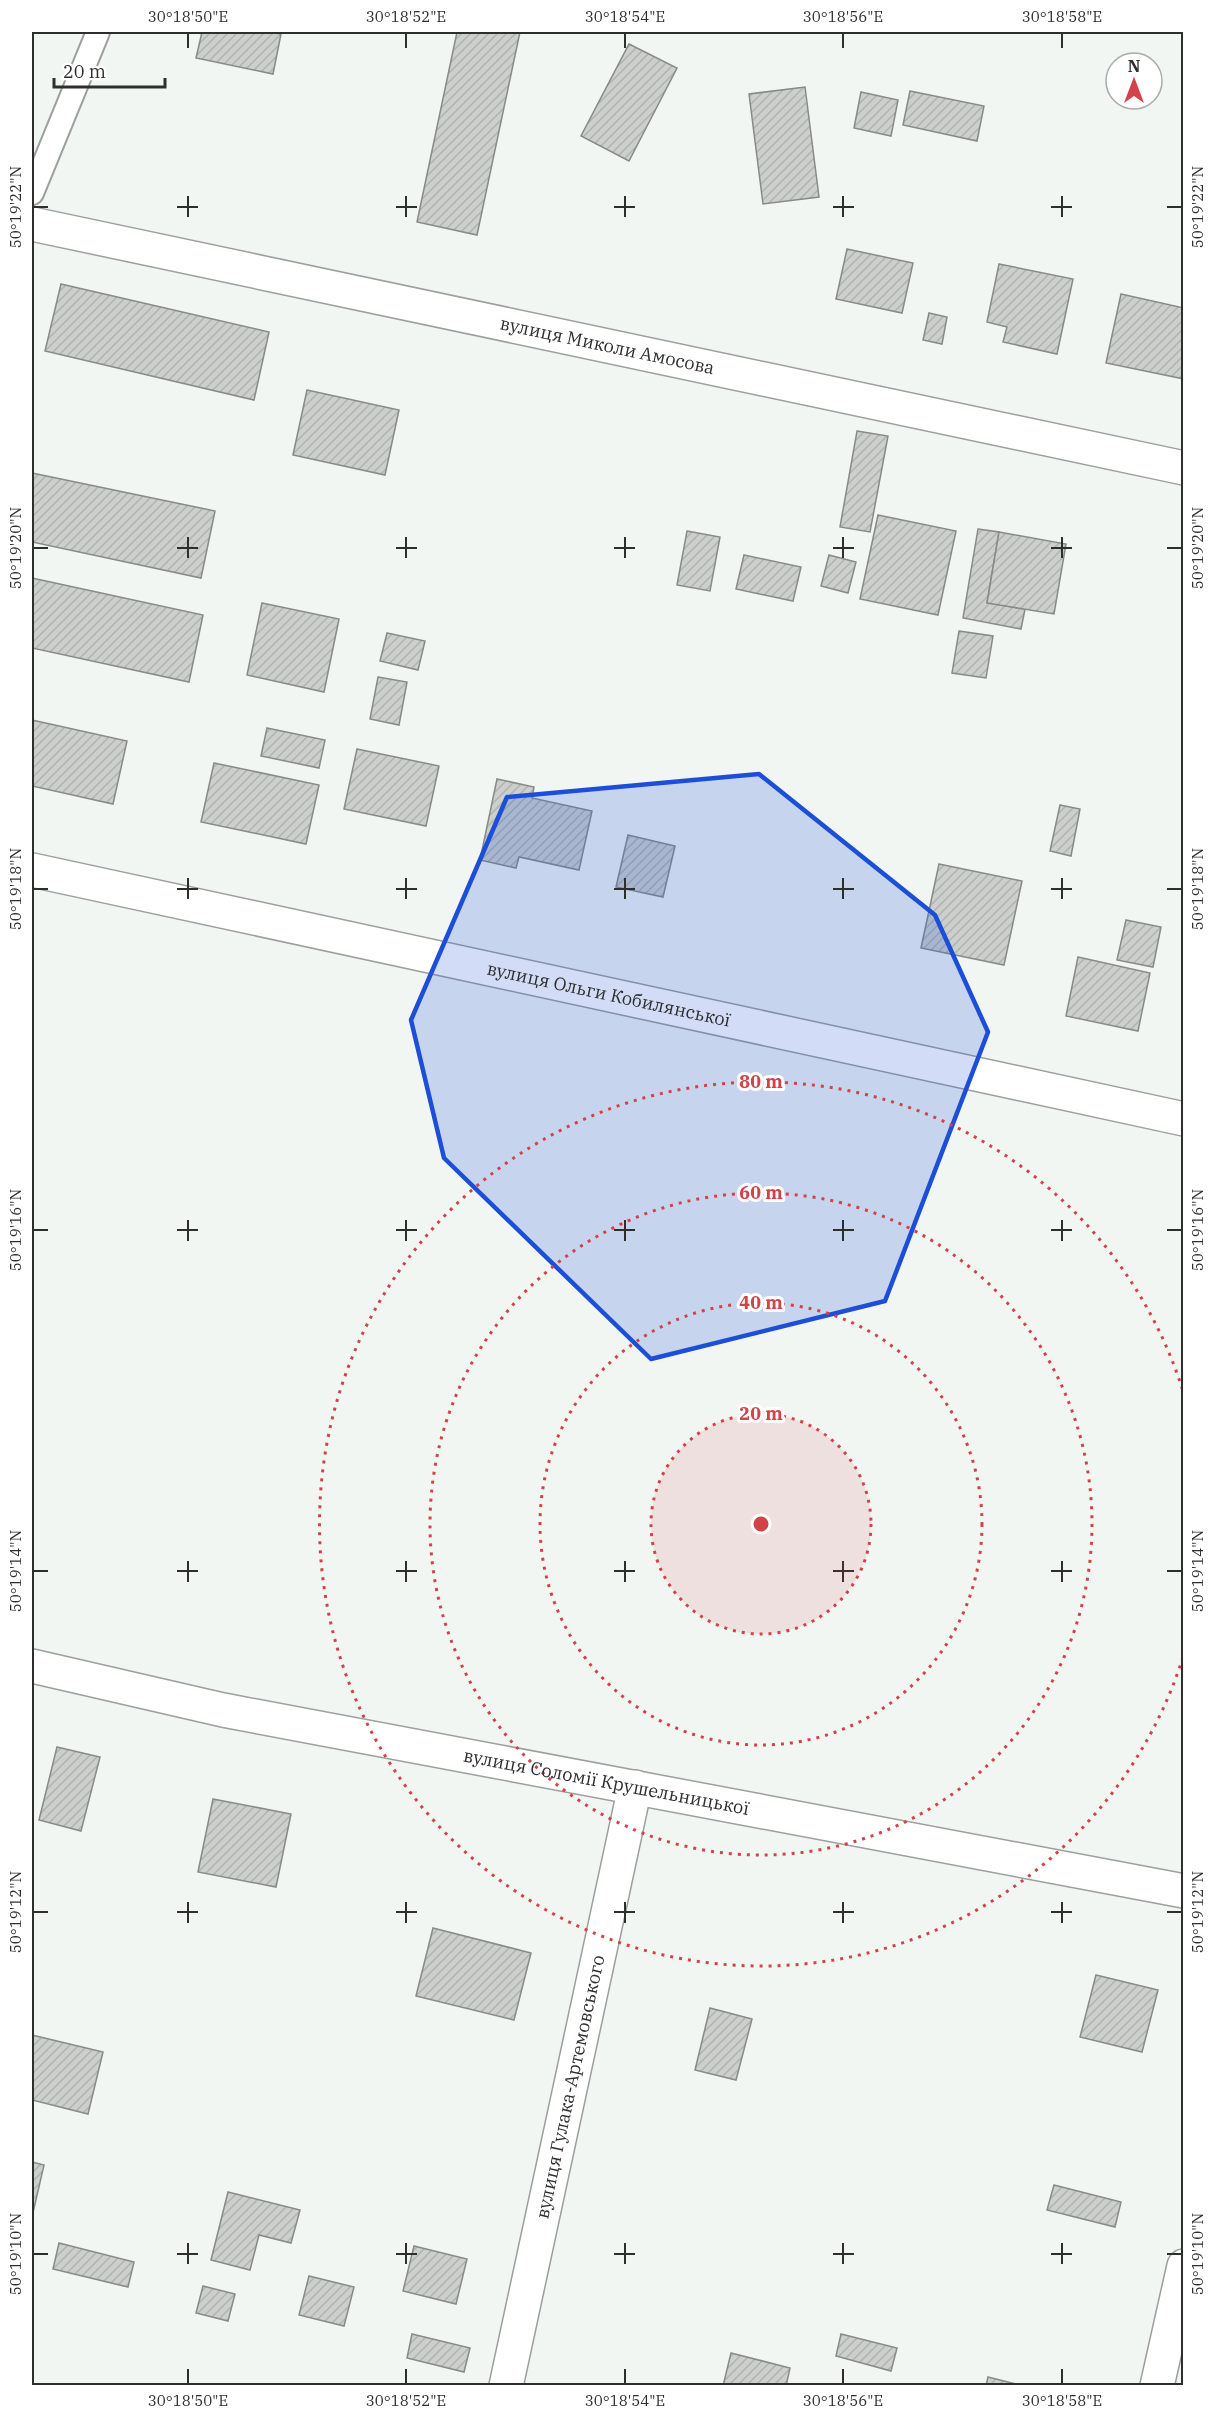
<svg xmlns="http://www.w3.org/2000/svg" width="1215" height="2417" font-family="'IBM Plex Serif',serif">
<style>
.building{fill:url(#building-hatch);stroke:#878b88;stroke-width:1.5}
.lines{fill:none;stroke-linecap:round;stroke-linejoin:round}
.service-casing{stroke:#9b9f9d;stroke-width:26}
.minor-casing{stroke:#9b9f9d;stroke-width:36}
.service{stroke:#fff;stroke-width:22}
.minor{stroke:#fff;stroke-width:33}
.marked{fill:#1d4ed8;fill-opacity:0.2;stroke:#1d4ed8;stroke-width:4.5;stroke-linejoin:round}
.ticks{fill:none;stroke:#2d2e2d;stroke-width:2}
.ring{fill:none;stroke:#d24249;stroke-width:3;stroke-dasharray:3 6}
.labels{text-anchor:middle;stroke-width:6;stroke-linejoin:round;paint-order:stroke}
.street-label{font-size:18px;fill:#2d2e2d;stroke:#fff}
.centre{fill:#d24249;stroke:#fff;stroke-width:3}
.ring-label{font-size:18px;text-anchor:middle;font-weight:bold;fill:#d24249;stroke:#fff;stroke-width:6;stroke-linejoin:round;paint-order:stroke}
.neatline{fill:none;stroke:#2d2e2d;stroke-width:2}
.ticks-label{font-size:15px;text-anchor:middle;fill:#2d2e2d}
</style>
<defs>
<pattern id="building-hatch" width="6" height="6" patternUnits="userSpaceOnUse" patternTransform="scale(1.5)"><rect width="6" height="6" fill="#ccd0cd"/><path d="M-1 1l2-2M0 6l6-6M5 7l2-2" fill="none" stroke="#b0b3b0"/></pattern>
</defs>
<rect width="100%" height="100%" fill="#f2f6f3"/>
<!-- building -->
<g class="building">
<path d="M 202,32 L 268,32 L 281,34 L 273,74 L 196,58 Z"/>
<path d="M 457,32 L 520,32 L 477,235 L 417,222 Z"/>
<path d="M 629,44 L 677,68 L 629,161 L 581,136 Z"/>
<path d="M 805,87 L 819,197 L 763,204 L 749,94 Z"/>
<path d="M 910,91 L 984,106 L 977,141 L 903,125 Z"/>
<path d="M 861,92 L 898,100 L 891,136 L 854,128 Z"/>
<path d="M 847,249 L 913,263 L 902,313 L 836,299 Z"/>
<path d="M 999,264 L 1073,279 L 1057,354 L 1003,342 L 1007,327 L 987,322 Z"/>
<path d="M 61,284 L 269,332 L 254,400 L 45,351 Z"/>
<path d="M 1121,294 L 1184,308 L 1184,379 L 1106,363 Z"/>
<path d="M 929,313 L 947,317 L 942,344 L 923,340 Z"/>
<path d="M 307,390 L 399,410 L 385,475 L 293,455 Z"/>
<path d="M 857,431 L 888,436 L 870,532 L 840,527 Z"/>
<path d="M 32,473 L 215,511 L 201,578 L 32,542 Z"/>
<path d="M 878,515 L 956,531 L 938,615 L 860,599 Z"/>
<path d="M 978,529 L 999,532 L 987,603 L 1025,609 L 1021,629 L 963,618 Z"/>
<path d="M 687,531 L 720,537 L 710,591 L 677,585 Z"/>
<path d="M 999,532 L 1066,544 L 1054,614 L 987,603 Z"/>
<path d="M 744,555 L 801,567 L 793,601 L 736,589 Z"/>
<path d="M 829,555 L 856,562 L 848,593 L 821,586 Z"/>
<path d="M 32,578 L 203,615 L 189,682 L 32,648 Z"/>
<path d="M 262,603 L 339,619 L 324,692 L 247,675 Z"/>
<path d="M 959,631 L 993,636 L 986,678 L 952,673 Z"/>
<path d="M 387,633 L 425,641 L 418,670 L 380,661 Z"/>
<path d="M 378,677 L 407,682 L 399,725 L 370,719 Z"/>
<path d="M 32,720 L 127,741 L 113,804 L 32,786 Z"/>
<path d="M 267,728 L 325,740 L 319,768 L 261,756 Z"/>
<path d="M 357,749 L 439,766 L 426,826 L 344,809 Z"/>
<path d="M 214,763 L 319,785 L 306,844 L 201,822 Z"/>
<path d="M 497,779 L 534,787 L 532,798 L 592,811 L 579,870 L 519,857 L 516,868 L 480,860 Z"/>
<path d="M 1060,805 L 1080,809 L 1071,856 L 1050,851 Z"/>
<path d="M 628,835 L 675,846 L 663,897 L 616,887 Z"/>
<path d="M 939,864 L 1022,881 L 1004,965 L 921,948 Z"/>
<path d="M 1126,920 L 1161,927 L 1153,967 L 1117,960 Z"/>
<path d="M 1078,957 L 1150,973 L 1138,1031 L 1066,1016 Z"/>
<path d="M 57,1747 L 100,1757 L 81,1831 L 39,1820 Z"/>
<path d="M 213,1799 L 291,1814 L 276,1887 L 198,1872 Z"/>
<path d="M 433,1928 L 531,1953 L 514,2020 L 416,1996 Z"/>
<path d="M 1096,1975 L 1158,1990 L 1142,2052 L 1080,2037 Z"/>
<path d="M 710,2008 L 752,2019 L 736,2080 L 695,2070 Z"/>
<path d="M 32,2035 L 103,2052 L 88,2114 L 32,2100 Z"/>
<path d="M 32,2162 L 44,2165 L 32,2217 Z"/>
<path d="M 1054,2185 L 1121,2202 L 1115,2227 L 1047,2210 Z"/>
<path d="M 228,2192 L 300,2210 L 291,2243 L 259,2235 L 250,2270 L 211,2260 Z"/>
<path d="M 59,2243 L 134,2262 L 128,2287 L 53,2269 Z"/>
<path d="M 414,2246 L 467,2259 L 456,2304 L 403,2291 Z"/>
<path d="M 309,2276 L 354,2287 L 344,2326 L 299,2315 Z"/>
<path d="M 203,2286 L 235,2294 L 228,2321 L 196,2313 Z"/>
<path d="M 412,2334 L 470,2348 L 464,2372 L 407,2358 Z"/>
<path d="M 841,2334 L 897,2348 L 891,2371 L 836,2356 Z"/>
<path d="M 731,2353 L 790,2368 L 786,2386 L 723,2386 Z"/>
<path d="M 988,2377 L 1024,2386 L 986,2386 Z"/>
</g>
<g class="lines">
<defs>
<path id="service" d="M 32,193 L 98,32"/>
<g id="minor">
<path id="s1" d="M 32,224 L 1184,468"/>
<path id="s2" d="M 32,870 L 1184,1119"/>
<path id="s3" d="M 32,1666 L 223,1710 L 1184,1891"/>
<path id="s4" d="M 506,2386 L 635,1787"/>
<path d="M 1157,2386 L 1184,2266"/>
</g>
</defs>
<!-- service casing -->
<use href="#service" class="service-casing"/>
<!-- minor casing -->
<use href="#minor" class="minor-casing"/>
<!-- service -->
<use href="#service" class="service"/>
<!-- minor -->
<use href="#minor" class="minor"/>
</g>
<!-- marked area -->
<path class="marked" d="M 759,774 L 935,915 L 988,1032 L 885,1301 L 651,1359 L 444,1158 L 411,1020 L 507,797 Z"/>
<!-- ticks -->
<path class="ticks" d="M 188,33 L 188,48M 406,33 L 406,48M 625,33 L 625,48M 843,33 L 843,48M 1062,33 L 1062,48M 188,196 L 188,217M 406,196 L 406,217M 625,196 L 625,217M 843,196 L 843,217M 1062,196 L 1062,217M 33,207 L 48,207M 177,207 L 198,207M 396,207 L 417,207M 614,207 L 635,207M 833,207 L 854,207M 1051,207 L 1072,207M 1167,207 L 1182,207M 188,537 L 188,558M 406,537 L 406,558M 625,537 L 625,558M 843,537 L 843,558M 1062,537 L 1062,558M 33,548 L 48,548M 177,548 L 198,548M 396,548 L 417,548M 614,548 L 635,548M 833,548 L 854,548M 1051,548 L 1072,548M 1167,548 L 1182,548M 188,878 L 188,899M 406,878 L 406,899M 625,878 L 625,899M 843,878 L 843,899M 1062,878 L 1062,899M 33,889 L 48,889M 177,889 L 198,889M 396,889 L 417,889M 614,889 L 635,889M 833,889 L 854,889M 1051,889 L 1072,889M 1167,889 L 1182,889M 188,1220 L 188,1241M 406,1220 L 406,1241M 625,1220 L 625,1241M 843,1220 L 843,1241M 1062,1220 L 1062,1241M 33,1230 L 48,1230M 177,1230 L 198,1230M 396,1230 L 417,1230M 614,1230 L 635,1230M 833,1230 L 854,1230M 1051,1230 L 1072,1230M 1167,1230 L 1182,1230M 188,1561 L 188,1582M 406,1561 L 406,1582M 625,1561 L 625,1582M 843,1561 L 843,1582M 1062,1561 L 1062,1582M 33,1571 L 48,1571M 177,1571 L 198,1571M 396,1571 L 417,1571M 614,1571 L 635,1571M 833,1571 L 854,1571M 1051,1571 L 1072,1571M 1167,1571 L 1182,1571M 188,1902 L 188,1923M 406,1902 L 406,1923M 625,1902 L 625,1923M 843,1902 L 843,1923M 1062,1902 L 1062,1923M 33,1912 L 48,1912M 177,1912 L 198,1912M 396,1912 L 417,1912M 614,1912 L 635,1912M 833,1912 L 854,1912M 1051,1912 L 1072,1912M 1167,1912 L 1182,1912M 188,2243 L 188,2264M 406,2243 L 406,2264M 625,2243 L 625,2264M 843,2243 L 843,2264M 1062,2243 L 1062,2264M 33,2254 L 48,2254M 177,2254 L 198,2254M 396,2254 L 417,2254M 614,2254 L 635,2254M 833,2254 L 854,2254M 1051,2254 L 1072,2254M 1167,2254 L 1182,2254M 188,2369 L 188,2384M 406,2369 L 406,2384M 625,2369 L 625,2384M 843,2369 L 843,2384M 1062,2369 L 1062,2384"/>
<!-- distance rings -->
<circle cx="761" cy="1524" r="110" fill="#d24249" fill-opacity=".12"/>
<g class="ring">
<circle cx="761" cy="1524" r="110"/>
<circle cx="761" cy="1524" r="221"/>
<circle cx="761" cy="1524" r="331"/>
<path d="M1183 1657A442 442 0 1 1 1183 1391"/>
</g>
<g class="labels">
<!-- street labels -->
<g class="street-label">
<text dy="6" stroke="none"><textPath href="#s1" startOffset="588">вулиця Миколи Амосова</textPath></text>
<text dy="6" stroke="none"><textPath href="#s2" startOffset="590">вулиця Ольги Кобилянської</textPath></text>
<text dy="6" stroke="none"><textPath href="#s3" startOffset="586">вулиця Соломії Крушельницької</textPath></text>
<text dy="6" stroke="none"><textPath href="#s4" startOffset="306">вулиця Гулака-Артемовського</textPath></text>
</g>
</g>
<circle cx="761" cy="1524" r="9" class="centre"/>
<g class="ring-label">
<text x="761" y="1088">80 m</text>
<text x="761" y="1199">60 m</text>
<text x="761" y="1309">40 m</text>
<text x="761" y="1420">20 m</text>
</g>
<!-- border -->
<rect width="1215" height="2417" fill="none" stroke="#ffffff" stroke-width="66"/>
<!-- north arrow -->
<g transform="translate(1134 81)"><circle r="28" fill="#ffffff" stroke="#ababab" stroke-width="1.5"/>
<path d="M0-4.5L10 22L0 15L-10 22Z" fill="#d24249"/>
<text y="-9" font-size="16" font-weight="bold" text-anchor="middle" fill="#2d2e2d">N</text>
</g>
<!-- scale -->
<path d="M54 78v9h111v-9" fill="none" stroke="#2d2e2d" stroke-width="3"/>
<text x="63" y="78" font-size="18" fill="#2d2e2d" stroke="#ffffff" stroke-width="4.5" paint-order="stroke">20 m</text>
<rect x="33" y="33" width="1149" height="2351" class="neatline"/>
<g class="ticks-label">
<text x="188" y="22">30°18'50"E</text>
<text x="406" y="22">30°18'52"E</text>
<text x="625" y="22">30°18'54"E</text>
<text x="843" y="22">30°18'56"E</text>
<text x="1062" y="22">30°18'58"E</text>
<text transform="translate(16 207) rotate(-90)" y="5">50°19'22"N</text>
<text transform="translate(1198 207) rotate(-90)" y="5">50°19'22"N</text>
<text transform="translate(16 548) rotate(-90)" y="5">50°19'20"N</text>
<text transform="translate(1198 548) rotate(-90)" y="5">50°19'20"N</text>
<text transform="translate(16 889) rotate(-90)" y="5">50°19'18"N</text>
<text transform="translate(1198 889) rotate(-90)" y="5">50°19'18"N</text>
<text transform="translate(16 1230) rotate(-90)" y="5">50°19'16"N</text>
<text transform="translate(1198 1230) rotate(-90)" y="5">50°19'16"N</text>
<text transform="translate(16 1571) rotate(-90)" y="5">50°19'14"N</text>
<text transform="translate(1198 1571) rotate(-90)" y="5">50°19'14"N</text>
<text transform="translate(16 1912) rotate(-90)" y="5">50°19'12"N</text>
<text transform="translate(1198 1912) rotate(-90)" y="5">50°19'12"N</text>
<text transform="translate(16 2254) rotate(-90)" y="5">50°19'10"N</text>
<text transform="translate(1198 2254) rotate(-90)" y="5">50°19'10"N</text>
<text x="188" y="2406">30°18'50"E</text>
<text x="406" y="2406">30°18'52"E</text>
<text x="625" y="2406">30°18'54"E</text>
<text x="843" y="2406">30°18'56"E</text>
<text x="1062" y="2406">30°18'58"E</text>
</g>
</svg>
